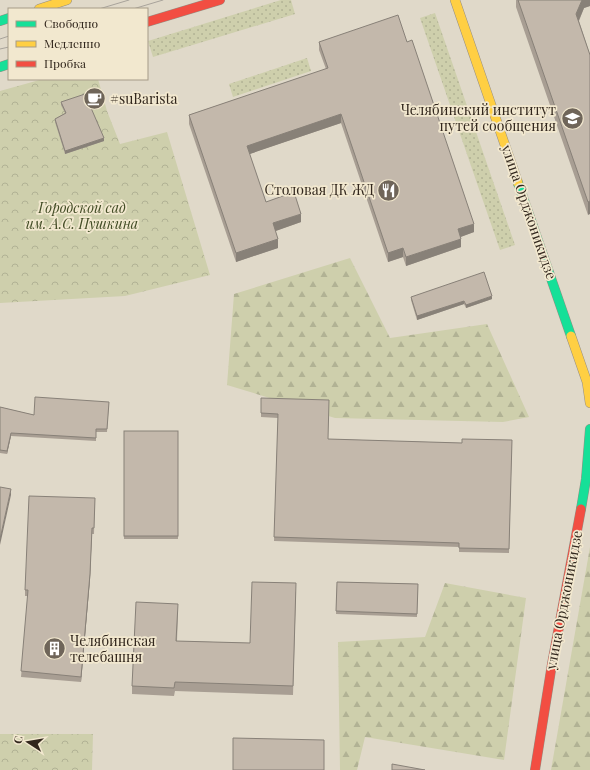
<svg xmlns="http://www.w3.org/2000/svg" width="590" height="770" font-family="'Playfair Display',serif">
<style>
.grass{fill:url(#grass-dots)}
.forest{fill:url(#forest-firs)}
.park{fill:url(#park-crowns)}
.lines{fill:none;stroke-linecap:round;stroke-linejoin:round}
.fast-casing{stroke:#958e83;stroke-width:10}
.slow-casing{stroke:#958e83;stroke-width:10}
.jam-casing{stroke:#958e83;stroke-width:10}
.fast{stroke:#16e098;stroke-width:9}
.slow{stroke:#ffcf43;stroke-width:9}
.jam{stroke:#f24e42;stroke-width:9}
.tram{stroke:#a8a39b;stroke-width:1}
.wall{fill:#a89e93}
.shaded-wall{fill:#888178}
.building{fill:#c3b8ab;stroke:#888178}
.labels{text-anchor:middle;stroke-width:3.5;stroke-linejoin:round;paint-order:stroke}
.poi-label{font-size:14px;fill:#32271d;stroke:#f2e8cf;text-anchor:start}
.park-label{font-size:14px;font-style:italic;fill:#424c25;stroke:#f2e8cf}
.street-label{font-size:14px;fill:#32271d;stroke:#f2e8cf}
</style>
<defs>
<pattern id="grass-dots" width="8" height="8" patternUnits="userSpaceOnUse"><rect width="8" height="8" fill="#cecfac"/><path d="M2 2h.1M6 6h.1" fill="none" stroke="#b1b294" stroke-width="1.8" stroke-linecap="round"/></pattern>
<pattern id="forest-firs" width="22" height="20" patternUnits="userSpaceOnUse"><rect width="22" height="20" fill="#cecfac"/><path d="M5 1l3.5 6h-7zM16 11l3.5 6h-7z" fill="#b1b294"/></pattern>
<pattern id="park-crowns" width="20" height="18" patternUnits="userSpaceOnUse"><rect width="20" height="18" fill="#cecfac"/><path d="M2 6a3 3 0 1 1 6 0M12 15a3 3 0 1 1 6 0" fill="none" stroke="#b1b294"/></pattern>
</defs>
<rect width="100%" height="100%" fill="#e0d9c9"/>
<!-- grass -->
<g class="grass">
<path d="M 281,0 L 291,0 L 295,14 L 153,57 L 148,41 Z"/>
<path d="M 435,13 L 515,245 L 500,250 L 420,18 Z"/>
<path d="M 307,58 L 311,71 L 233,97 L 229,84 Z"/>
</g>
<!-- forest -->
<g class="forest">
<path d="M 350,258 L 390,338 L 487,324 L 529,417 L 503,422 L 335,418 L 227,385 L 234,294 Z"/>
<path d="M 590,547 L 590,770 L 551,770 Z"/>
<path d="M 445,583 L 526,598 L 504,760 L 365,737 L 357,770 L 340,770 L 338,642 L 425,637 Z"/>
</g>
<!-- park -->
<g class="park">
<path d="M 43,79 L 98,79 L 107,111 L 120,144 L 167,132 L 210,275 L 125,296 L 0,303 L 0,91 Z"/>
<path d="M 0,734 L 93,734 L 92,770 L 0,770 Z"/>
</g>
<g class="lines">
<defs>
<g id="fast">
<path d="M 0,21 L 9,18"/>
<path d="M 0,67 L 9,64"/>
<path d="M 518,183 L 571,336"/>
<path d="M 581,509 L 586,479 L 590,429"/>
</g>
<g id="slow">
<path d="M 455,0 L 518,183"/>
<path d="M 39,9 L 67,0"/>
<path d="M 571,336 L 587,382 L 590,403"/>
</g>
<g id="jam">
<path d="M 147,22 L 220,0"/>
<path d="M 535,770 L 552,664 L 581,509"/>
</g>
</defs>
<!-- fast casing -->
<use href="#fast" class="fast-casing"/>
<!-- slow casing -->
<use href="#slow" class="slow-casing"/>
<!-- jam casing -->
<use href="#jam" class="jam-casing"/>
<!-- fast -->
<use href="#fast" class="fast"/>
<!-- slow -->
<use href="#slow" class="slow"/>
<!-- jam -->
<use href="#jam" class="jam"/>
<!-- tram -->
<g class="tram">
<path d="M 99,9 L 129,0"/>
<path d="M 133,9 L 163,0"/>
<path d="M 0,39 L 9,36"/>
<path d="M 0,49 L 9,47"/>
</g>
</g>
<!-- wall -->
<g class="wall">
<path d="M 516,0 L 590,0 L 590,6 L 584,8 L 579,21 L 590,55 L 588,215 L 516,7 Z"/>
<path d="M 319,42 L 407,42 L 474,232 L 460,237 L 461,247 L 406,266 L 403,257 L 388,262 L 341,123 L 249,154 L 266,202 L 301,222 L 275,231 L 278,248 L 236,262 L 189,124 L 189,115 L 326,69 L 319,50 Z"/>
<path d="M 61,102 L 104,141 L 65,154 L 55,122 L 55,119 L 65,113 L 61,105 Z"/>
<path d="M 411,297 L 492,299 L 466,308 L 464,304 L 417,320 L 411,300 Z"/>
<path d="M 261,398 L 328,439 L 462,443 L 512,440 L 509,553 L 459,552 L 459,547 L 274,541 L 278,418 L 261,417 Z"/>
<path d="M 109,402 L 107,432 L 96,432 L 96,441 L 11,436 L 7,454 L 0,453 L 0,407 L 34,415 Z"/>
<rect x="124" y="431" width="54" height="108"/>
<path d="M 95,498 L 94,534 L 92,534 L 90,579 L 81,682 L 21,677 L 28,596 L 25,596 L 25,590 Z"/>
<path d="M 337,582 L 418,584 L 417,617 L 336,614 Z"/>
<path d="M 296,591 L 293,695 L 175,691 L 174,696 L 132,694 L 132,686 L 178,612 L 177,641 L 250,643 Z"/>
</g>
<!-- shaded-wall -->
<g class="shaded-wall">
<path d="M 582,0 L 590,0 L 590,6 L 584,8 L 576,27 L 576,14 Z"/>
<path d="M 341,114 L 341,123 L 247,155 L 247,146 Z"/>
<path d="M 104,138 L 104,141 L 65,154 L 65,151 Z"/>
<path d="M 590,201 L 590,214 L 588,215 L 588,202 Z"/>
<path d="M 301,214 L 301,222 L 273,232 L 273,223 Z"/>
<path d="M 474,224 L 474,232 L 458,238 L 458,229 Z"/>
<path d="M 278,239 L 278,248 L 236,262 L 236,253 Z"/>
<path d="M 461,239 L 461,247 L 406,266 L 406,257 Z"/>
<path d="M 403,248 L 403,257 L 388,262 L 388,253 Z"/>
<path d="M 492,296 L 492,299 L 466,308 L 466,305 Z"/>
<path d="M 464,301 L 464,304 L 417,320 L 417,316 Z"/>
<path d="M 11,433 L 11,436 L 7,454 L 7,451 Z"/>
<path d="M 11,489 L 11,495 L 0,545 L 0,539 Z"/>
<path d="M 92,528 L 90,579 L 81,682 L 81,677 Z"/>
</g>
<!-- building -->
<g class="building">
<path d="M 518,0 L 582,0 L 576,14 L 590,55 L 590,201 L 588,202 Z"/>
<path d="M 398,15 L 407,42 L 412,40 L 474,224 L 458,229 L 461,239 L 406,257 L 403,248 L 388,253 L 341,114 L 247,146 L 266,202 L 294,192 L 301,214 L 273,223 L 278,239 L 236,253 L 189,115 L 328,68 L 319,42 Z"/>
<path d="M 85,94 L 104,138 L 65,151 L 55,119 L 66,113 L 61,102 Z"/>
<path d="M 484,272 L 492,296 L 466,305 L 464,301 L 417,316 L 411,297 Z"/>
<path d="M 35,397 L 109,402 L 107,429 L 96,429 L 96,438 L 11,433 L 7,451 L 0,450 L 0,407 L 34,415 Z"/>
<path d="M 261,398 L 329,400 L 328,439 L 462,443 L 462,439 L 512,440 L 509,549 L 459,548 L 459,543 L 274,537 L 278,414 L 261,413 Z"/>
<rect x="124" y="431" width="54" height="105"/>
<path d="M 0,487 L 11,489 L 0,539 Z"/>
<path d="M 29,496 L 95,498 L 94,528 L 92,528 L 90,574 L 81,677 L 21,671 L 28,590 L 25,590 Z"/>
<path d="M 252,582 L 296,583 L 293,686 L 175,682 L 174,688 L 132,686 L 136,602 L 178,604 L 176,641 L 250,643 Z"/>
<path d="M 337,582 L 418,584 L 417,614 L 336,611 Z"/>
<path d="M 233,738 L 324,740 L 324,770 L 233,770 Z"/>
<path d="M 392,764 L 425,770 L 392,770 Z"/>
</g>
<!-- icons -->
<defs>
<symbol id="cafe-disc" viewBox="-11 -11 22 22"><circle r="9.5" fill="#6f6559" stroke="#f2e8cf"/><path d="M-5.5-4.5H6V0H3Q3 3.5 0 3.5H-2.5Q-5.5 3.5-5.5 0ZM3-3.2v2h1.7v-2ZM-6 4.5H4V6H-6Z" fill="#fff"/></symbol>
<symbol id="university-disc" viewBox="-11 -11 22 22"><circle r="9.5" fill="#6f6559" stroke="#f2e8cf"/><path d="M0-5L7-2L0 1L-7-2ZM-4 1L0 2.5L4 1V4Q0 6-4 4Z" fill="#fff"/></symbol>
<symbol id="restaurant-disc" viewBox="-11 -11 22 22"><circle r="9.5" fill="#6f6559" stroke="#f2e8cf"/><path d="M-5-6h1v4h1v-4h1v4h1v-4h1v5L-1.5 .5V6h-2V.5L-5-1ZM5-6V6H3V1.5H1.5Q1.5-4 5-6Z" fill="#fff"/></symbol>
<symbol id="building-disc" viewBox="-11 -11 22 22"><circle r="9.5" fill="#6f6559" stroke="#f2e8cf"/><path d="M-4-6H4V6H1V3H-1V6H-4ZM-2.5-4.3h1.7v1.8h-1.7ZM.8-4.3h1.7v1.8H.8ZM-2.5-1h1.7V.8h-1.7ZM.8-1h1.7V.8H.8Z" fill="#fff"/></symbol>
</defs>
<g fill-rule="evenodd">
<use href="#cafe-disc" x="82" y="86" width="25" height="25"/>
<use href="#university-disc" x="560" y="106" width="25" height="25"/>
<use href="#restaurant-disc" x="376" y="178" width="25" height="25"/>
<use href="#building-disc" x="42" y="636" width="25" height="25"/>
</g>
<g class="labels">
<!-- poi labels -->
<g class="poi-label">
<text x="110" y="104">#suBarista</text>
<text x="556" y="115" text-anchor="end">Челябинский институт<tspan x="556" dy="16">путей сообщения</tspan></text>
<text x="374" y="195" text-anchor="end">Столовая ДК ЖД</text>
<text x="70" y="646">Челябинская<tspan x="70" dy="16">телебашня</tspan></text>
</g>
<!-- park labels -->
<g class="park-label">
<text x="82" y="213">Городской сад<tspan x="82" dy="16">им. А.С. Пушкина</tspan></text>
</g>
<!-- street labels -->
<g class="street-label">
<text transform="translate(529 212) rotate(71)" y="5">улица Орджоникидзе</text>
<text transform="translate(564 600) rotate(-79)" y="5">улица Орджоникидзе</text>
</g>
</g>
<!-- legend -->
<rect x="8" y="8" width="140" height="72" fill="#f2e8cf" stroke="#a59b88"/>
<rect x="16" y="21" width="20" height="6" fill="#16e098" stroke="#a59b88"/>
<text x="44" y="28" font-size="12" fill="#32271d">Свободно</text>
<rect x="16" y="41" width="20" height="6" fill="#ffcf43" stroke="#a59b88"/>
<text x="44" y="48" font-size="12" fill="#32271d">Медленно</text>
<rect x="16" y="61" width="20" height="6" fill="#f24e42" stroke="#a59b88"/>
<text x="44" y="68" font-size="12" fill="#32271d">Пробка</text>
<!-- north arrow -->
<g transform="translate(28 742) rotate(282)" stroke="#f2e8cf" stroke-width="3" paint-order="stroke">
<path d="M0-3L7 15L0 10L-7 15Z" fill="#32271d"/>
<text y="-6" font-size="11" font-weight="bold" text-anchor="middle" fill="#32271d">С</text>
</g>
</svg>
